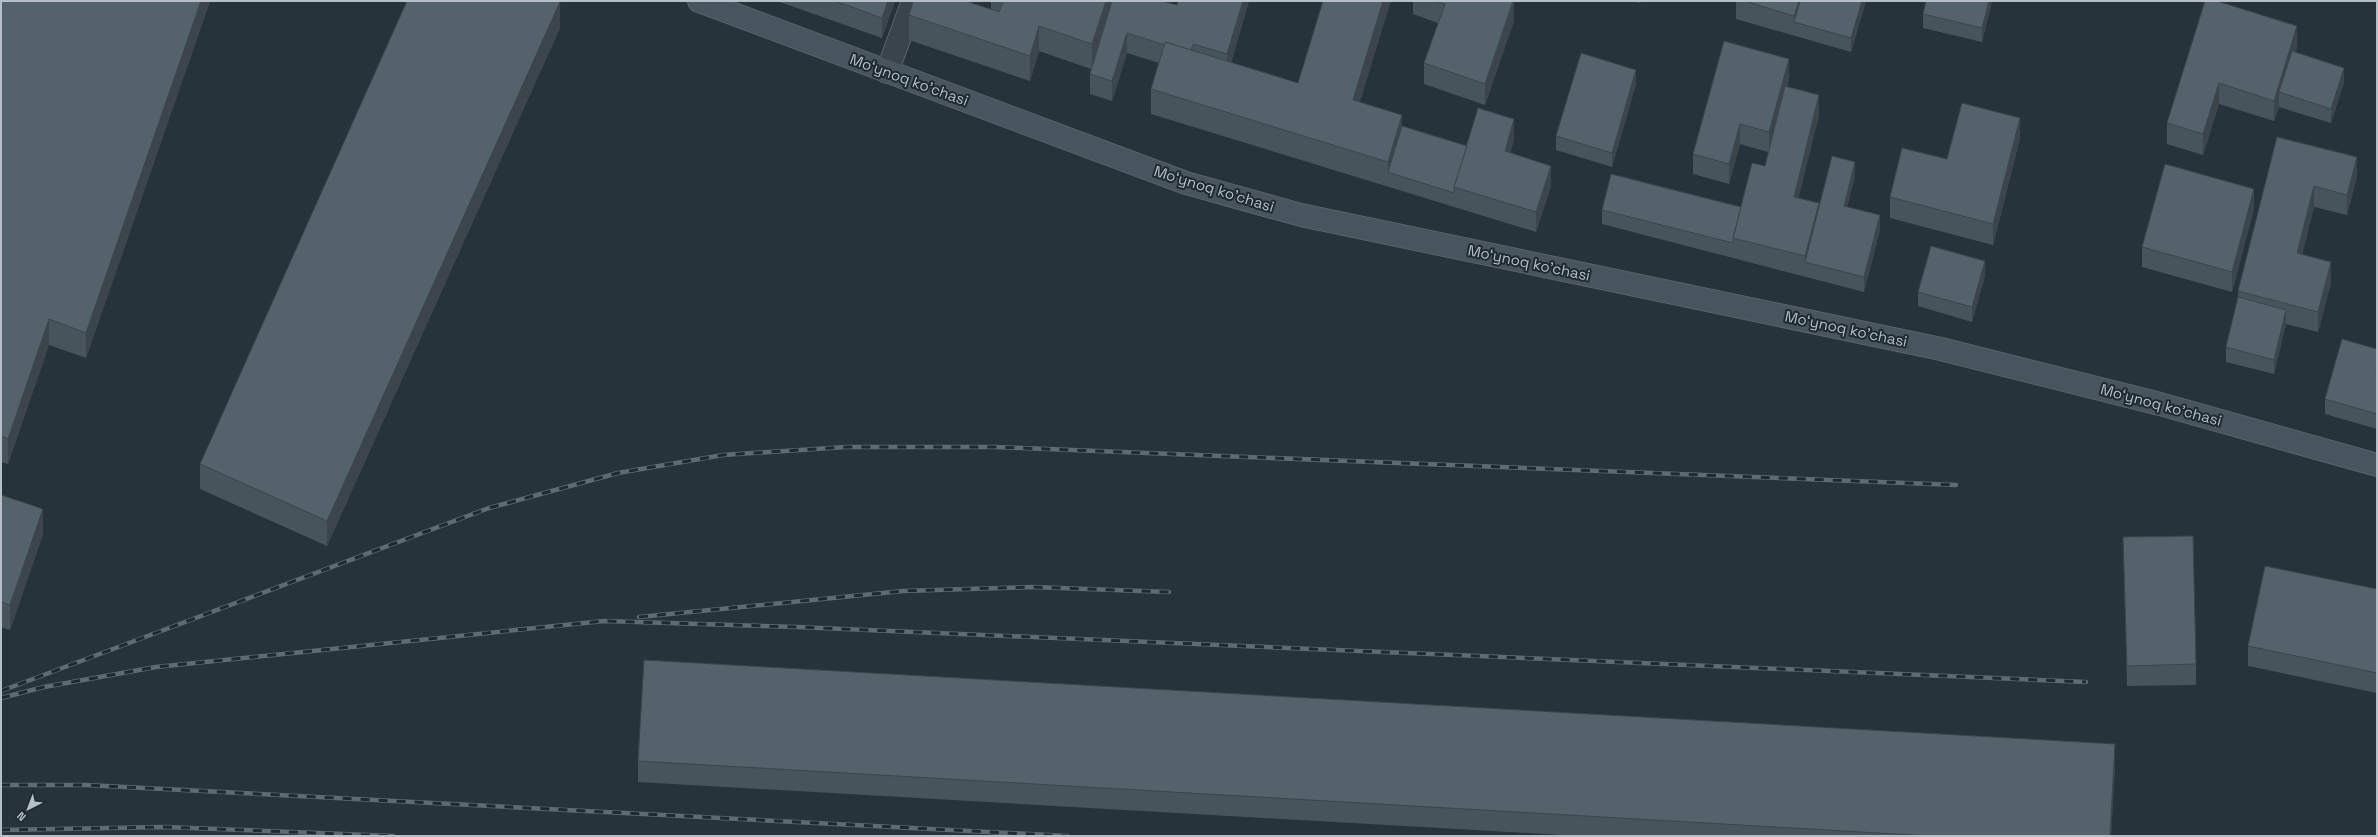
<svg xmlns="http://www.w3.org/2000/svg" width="2378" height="837" font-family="'Space Grotesk',sans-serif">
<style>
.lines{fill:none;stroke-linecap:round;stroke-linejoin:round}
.street-casing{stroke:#586269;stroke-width:24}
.secondary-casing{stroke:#586269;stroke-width:24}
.street{stroke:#3a444b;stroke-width:22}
.secondary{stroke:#48545e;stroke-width:22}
.rail-casing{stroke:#5e6b74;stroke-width:4.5}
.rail{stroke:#1f2930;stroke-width:3;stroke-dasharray:9;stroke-linecap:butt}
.wall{fill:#48545c}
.shaded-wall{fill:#3b454b}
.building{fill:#54626b;stroke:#3b454b}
.labels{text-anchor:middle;stroke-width:4;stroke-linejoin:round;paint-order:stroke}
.street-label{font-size:15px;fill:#b6bfc7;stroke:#1f2930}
</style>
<rect width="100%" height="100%" fill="#26333b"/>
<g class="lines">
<defs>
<path id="street" d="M 887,72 L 913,1"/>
<path id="secondary" d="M 699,1 L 1186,183 L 1301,215 L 1941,349 L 2160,404 L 2377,465"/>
</defs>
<!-- street casing -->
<use href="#street" class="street-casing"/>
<!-- secondary casing -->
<use href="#secondary" class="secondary-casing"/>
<!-- street -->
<use href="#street" class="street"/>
<!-- secondary -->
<use href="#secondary" class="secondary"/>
<defs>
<g id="rail">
<path d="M 639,617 L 903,591 L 1032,587 L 1169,592"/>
<path d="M 1,691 L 489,508 L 618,473 L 723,455 L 846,447 L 995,447 L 1956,485"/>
<path d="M 1,698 L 44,687 L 156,667 L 604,621 L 797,627 L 2086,682"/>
<path d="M 1,785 L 86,785 L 1067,836"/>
<path d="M 1,830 L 165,827 L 393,836"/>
</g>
</defs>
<!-- rail casing -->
<use href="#rail" class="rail-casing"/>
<!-- rail -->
<use href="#rail" class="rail"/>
</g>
<!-- wall -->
<g class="wall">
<path d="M 1,1 L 210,1 L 86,358 L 49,345 L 8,464 L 1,462 Z"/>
<path d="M 777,1 L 895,1 L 882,38 Z"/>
<path d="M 991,1 L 1162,1 L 1177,5 L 1178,1 L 1249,1 L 1231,63 L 1360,102 L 1402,126 L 1467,146 L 1514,140 L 1510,153 L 1551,186 L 1536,232 L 1151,114 L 1151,89 L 1159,63 L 1127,53 L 1112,101 L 1090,94 L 1090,74 L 1091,69 L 1039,51 L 1030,81 L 909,40 L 909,15 L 991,9 Z"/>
<path d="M 1413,1 L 1514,1 L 1514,21 L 1485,105 L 1424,84 L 1424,63 L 1438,23 L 1413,14 Z"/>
<path d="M 1634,1 L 1641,1 L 1640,3 Z"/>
<path d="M 1736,1 L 1866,1 L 1851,52 L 1736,19 Z"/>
<path d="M 1992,1 L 1982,42 L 1923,28 L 1923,14 Z"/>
<path d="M 2205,1 L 2297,47 L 2296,52 L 2344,82 L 2331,123 L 2279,107 L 2274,121 L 2219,104 L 2203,155 L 2167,144 L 2167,123 Z"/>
<path d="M 560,28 L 327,546 L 200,489 L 200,464 Z"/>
<path d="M 1789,79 L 1787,87 L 1819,115 L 1798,198 L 1819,210 L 1855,176 L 1847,207 L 1880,230 L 1864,292 L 1602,224 L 1602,210 L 1741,207 L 1765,166 L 1768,152 L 1740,144 L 1729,184 L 1693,174 L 1693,154 Z"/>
<path d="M 1636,84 L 1612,167 L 1556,150 L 1556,136 Z"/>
<path d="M 2277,137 L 2357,177 L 2347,215 L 2314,207 L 2302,255 L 2331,283 L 2318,332 L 2286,324 L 2274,374 L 2226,362 L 2226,347 L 2238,297 L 2238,291 Z"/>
<path d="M 2020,138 L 1993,245 L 1890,218 L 1890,197 L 1947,159 Z"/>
<path d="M 2254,209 L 2232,292 L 2142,267 L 2142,247 Z"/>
<path d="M 1985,276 L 1972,322 L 1918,306 L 1918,292 Z"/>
<path d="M 2377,349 L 2377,429 L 2325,414 L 2325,399 Z"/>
<path d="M 1,495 L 43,534 L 10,630 L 1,627 Z"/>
<path d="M 2123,537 L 2196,664 L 2196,685 L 2127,686 Z"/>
<path d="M 2377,589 L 2377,693 L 2248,666 L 2248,646 Z"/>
<path d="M 638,761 L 2115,765 L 2111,836 L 1579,836 L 638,782 Z"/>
</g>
<!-- shaded-wall -->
<g class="shaded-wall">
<path d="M 201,1 L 210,1 L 86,358 L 86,333 Z"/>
<path d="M 888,1 L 895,1 L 882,38 L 882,18 Z"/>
<path d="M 1106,1 L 1114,1 L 1092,69 L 1092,44 Z"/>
<path d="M 1243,1 L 1249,1 L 1227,75 L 1227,54 Z"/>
<path d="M 1383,1 L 1391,1 L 1353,125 L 1353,100 Z"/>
<path d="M 1514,1 L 1514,21 L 1485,105 L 1485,84 Z"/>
<path d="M 1799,1 L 1804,1 L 1794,22 L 1794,16 Z"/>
<path d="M 1862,1 L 1866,1 L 1851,52 L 1851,38 Z"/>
<path d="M 1989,1 L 1992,1 L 1982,42 L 1982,28 Z"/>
<path d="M 560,2 L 560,28 L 327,546 L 327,521 Z"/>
<path d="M 1039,26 L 1039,51 L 1030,81 L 1030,56 Z"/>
<path d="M 2297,26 L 2297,47 L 2283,94 L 2279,92 L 2279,107 L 2274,121 L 2274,101 Z"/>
<path d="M 1127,33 L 1127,53 L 1112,101 L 1112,81 Z"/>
<path d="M 1789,59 L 1789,79 L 1769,152 L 1769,132 Z"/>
<path d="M 2344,68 L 2344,82 L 2331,123 L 2331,109 Z"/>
<path d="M 1636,70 L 1636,84 L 1612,167 L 1612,153 Z"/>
<path d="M 2219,83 L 2219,104 L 2203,155 L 2203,134 Z"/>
<path d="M 1819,95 L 1819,115 L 1794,217 L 1794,197 Z"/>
<path d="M 1402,115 L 1402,140 L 1388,172 L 1388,187 L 1388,162 Z"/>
<path d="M 2020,118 L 2020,138 L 1993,245 L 1993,224 Z"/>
<path d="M 1514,119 L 1514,140 L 1505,172 L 1505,151 Z"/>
<path d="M 1740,124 L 1740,144 L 1729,184 L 1729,164 Z"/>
<path d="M 2357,157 L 2357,177 L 2347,215 L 2347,195 Z"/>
<path d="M 1855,162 L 1855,176 L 1844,220 L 1844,206 Z"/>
<path d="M 1551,166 L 1551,186 L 1536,232 L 1536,212 Z"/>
<path d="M 2314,186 L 2314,207 L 2297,274 L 2297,253 Z"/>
<path d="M 2254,189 L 2254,209 L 2232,292 L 2232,272 Z"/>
<path d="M 1819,203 L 1819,224 L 1805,262 L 1805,256 Z"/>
<path d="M 1880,215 L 1880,230 L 1864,292 L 1864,277 Z"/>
<path d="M 1985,261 L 1985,276 L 1972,322 L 1972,307 Z"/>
<path d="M 2331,262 L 2331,283 L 2318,332 L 2318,312 Z"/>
<path d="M 2286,310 L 2286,324 L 2274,374 L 2274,360 Z"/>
<path d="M 49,319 L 49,345 L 8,464 L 8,439 Z"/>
<path d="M 43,509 L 43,534 L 10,630 L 10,605 Z"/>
<path d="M 2115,744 L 2115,765 L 2111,836 L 2110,836 Z"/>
</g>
<!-- building -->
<g class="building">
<path d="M 1,1 L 201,1 L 86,333 L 49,319 L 8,439 L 1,436 Z"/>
<path d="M 407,1 L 557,1 L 560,2 L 327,521 L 200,464 Z"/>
<path d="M 835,1 L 888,1 L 882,18 Z"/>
<path d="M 913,1 L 966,1 L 999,12 L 1003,1 L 1106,1 L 1092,44 L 1039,26 L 1030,56 L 909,15 Z"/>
<path d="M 1112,1 L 1162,1 L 1177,5 L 1178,1 L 1243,1 L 1227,54 L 1193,44 L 1191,51 L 1165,42 L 1165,45 L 1127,33 L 1112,81 L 1090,74 Z"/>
<path d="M 1323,1 L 1383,1 L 1353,100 L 1402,115 L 1388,162 L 1151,89 L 1165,42 L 1298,83 Z"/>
<path d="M 1435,1 L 1513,1 L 1485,84 L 1424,63 L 1445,4 Z"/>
<path d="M 1745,1 L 1799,1 L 1794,16 Z"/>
<path d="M 1800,1 L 1862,1 L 1851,38 L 1794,22 Z"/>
<path d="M 1926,1 L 1989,1 L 1982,28 L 1923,14 Z"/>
<path d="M 2205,1 L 2217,1 L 2297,26 L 2274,101 L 2219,83 L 2203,134 L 2167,123 Z"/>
<path d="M 1724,41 L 1789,59 L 1769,132 L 1740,124 L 1729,164 L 1693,154 Z"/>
<path d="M 2292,51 L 2344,68 L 2331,109 L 2279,92 Z"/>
<path d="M 1581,53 L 1636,70 L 1612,153 L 1556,136 Z"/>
<path d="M 1785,86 L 1819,95 L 1794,197 L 1819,203 L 1805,256 L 1733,238 L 1752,163 L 1765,166 Z"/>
<path d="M 1962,103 L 2020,118 L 1993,224 L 1890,197 L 1902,148 L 1947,159 Z"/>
<path d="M 1478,108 L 1514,119 L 1505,151 L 1551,166 L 1536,212 L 1454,187 Z"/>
<path d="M 1402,126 L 1467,146 L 1454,187 L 1454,193 L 1388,172 Z"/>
<path d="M 2277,137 L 2357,157 L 2347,195 L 2314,186 L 2297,253 L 2331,262 L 2318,312 L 2238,291 Z"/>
<path d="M 1832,156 L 1855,162 L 1844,206 L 1880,215 L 1864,277 L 1805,262 Z"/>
<path d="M 2165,164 L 2254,189 L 2232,272 L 2142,247 Z"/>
<path d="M 1611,174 L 1741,207 L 1733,238 L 1733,243 L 1602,210 Z"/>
<path d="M 1931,246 L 1985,261 L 1972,307 L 1918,292 Z"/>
<path d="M 2238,297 L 2286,310 L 2274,360 L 2226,347 Z"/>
<path d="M 2342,339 L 2377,349 L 2377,369 L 2376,375 L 2377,375 L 2377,414 L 2325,399 Z"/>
<path d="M 1,495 L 43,509 L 10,605 L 1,602 Z"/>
<path d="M 2193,536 L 2196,664 L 2127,666 L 2123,537 Z"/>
<path d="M 2265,566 L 2377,589 L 2377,673 L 2248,646 Z"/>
<path d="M 644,660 L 2115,744 L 2110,836 L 1930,836 L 638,761 Z"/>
</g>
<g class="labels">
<!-- street labels -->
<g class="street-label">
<text transform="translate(909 80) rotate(20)" y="5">Moʻynoq ko'chasi</text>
<text transform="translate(1214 189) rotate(17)" y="5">Moʻynoq ko'chasi</text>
<text transform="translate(1529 263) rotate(12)" y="5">Moʻynoq ko'chasi</text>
<text transform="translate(1846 329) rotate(12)" y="5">Moʻynoq ko'chasi</text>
<text transform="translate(2161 405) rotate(15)" y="5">Moʻynoq ko'chasi</text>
</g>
</g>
<!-- border -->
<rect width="2378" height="837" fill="none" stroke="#b6bfc7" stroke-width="4"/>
<!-- north arrow -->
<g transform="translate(28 809) rotate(222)" stroke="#1f2930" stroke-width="3" paint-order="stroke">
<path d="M0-3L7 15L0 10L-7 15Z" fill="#b6bfc7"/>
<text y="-6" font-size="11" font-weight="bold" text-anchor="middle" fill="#b6bfc7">N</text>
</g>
</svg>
